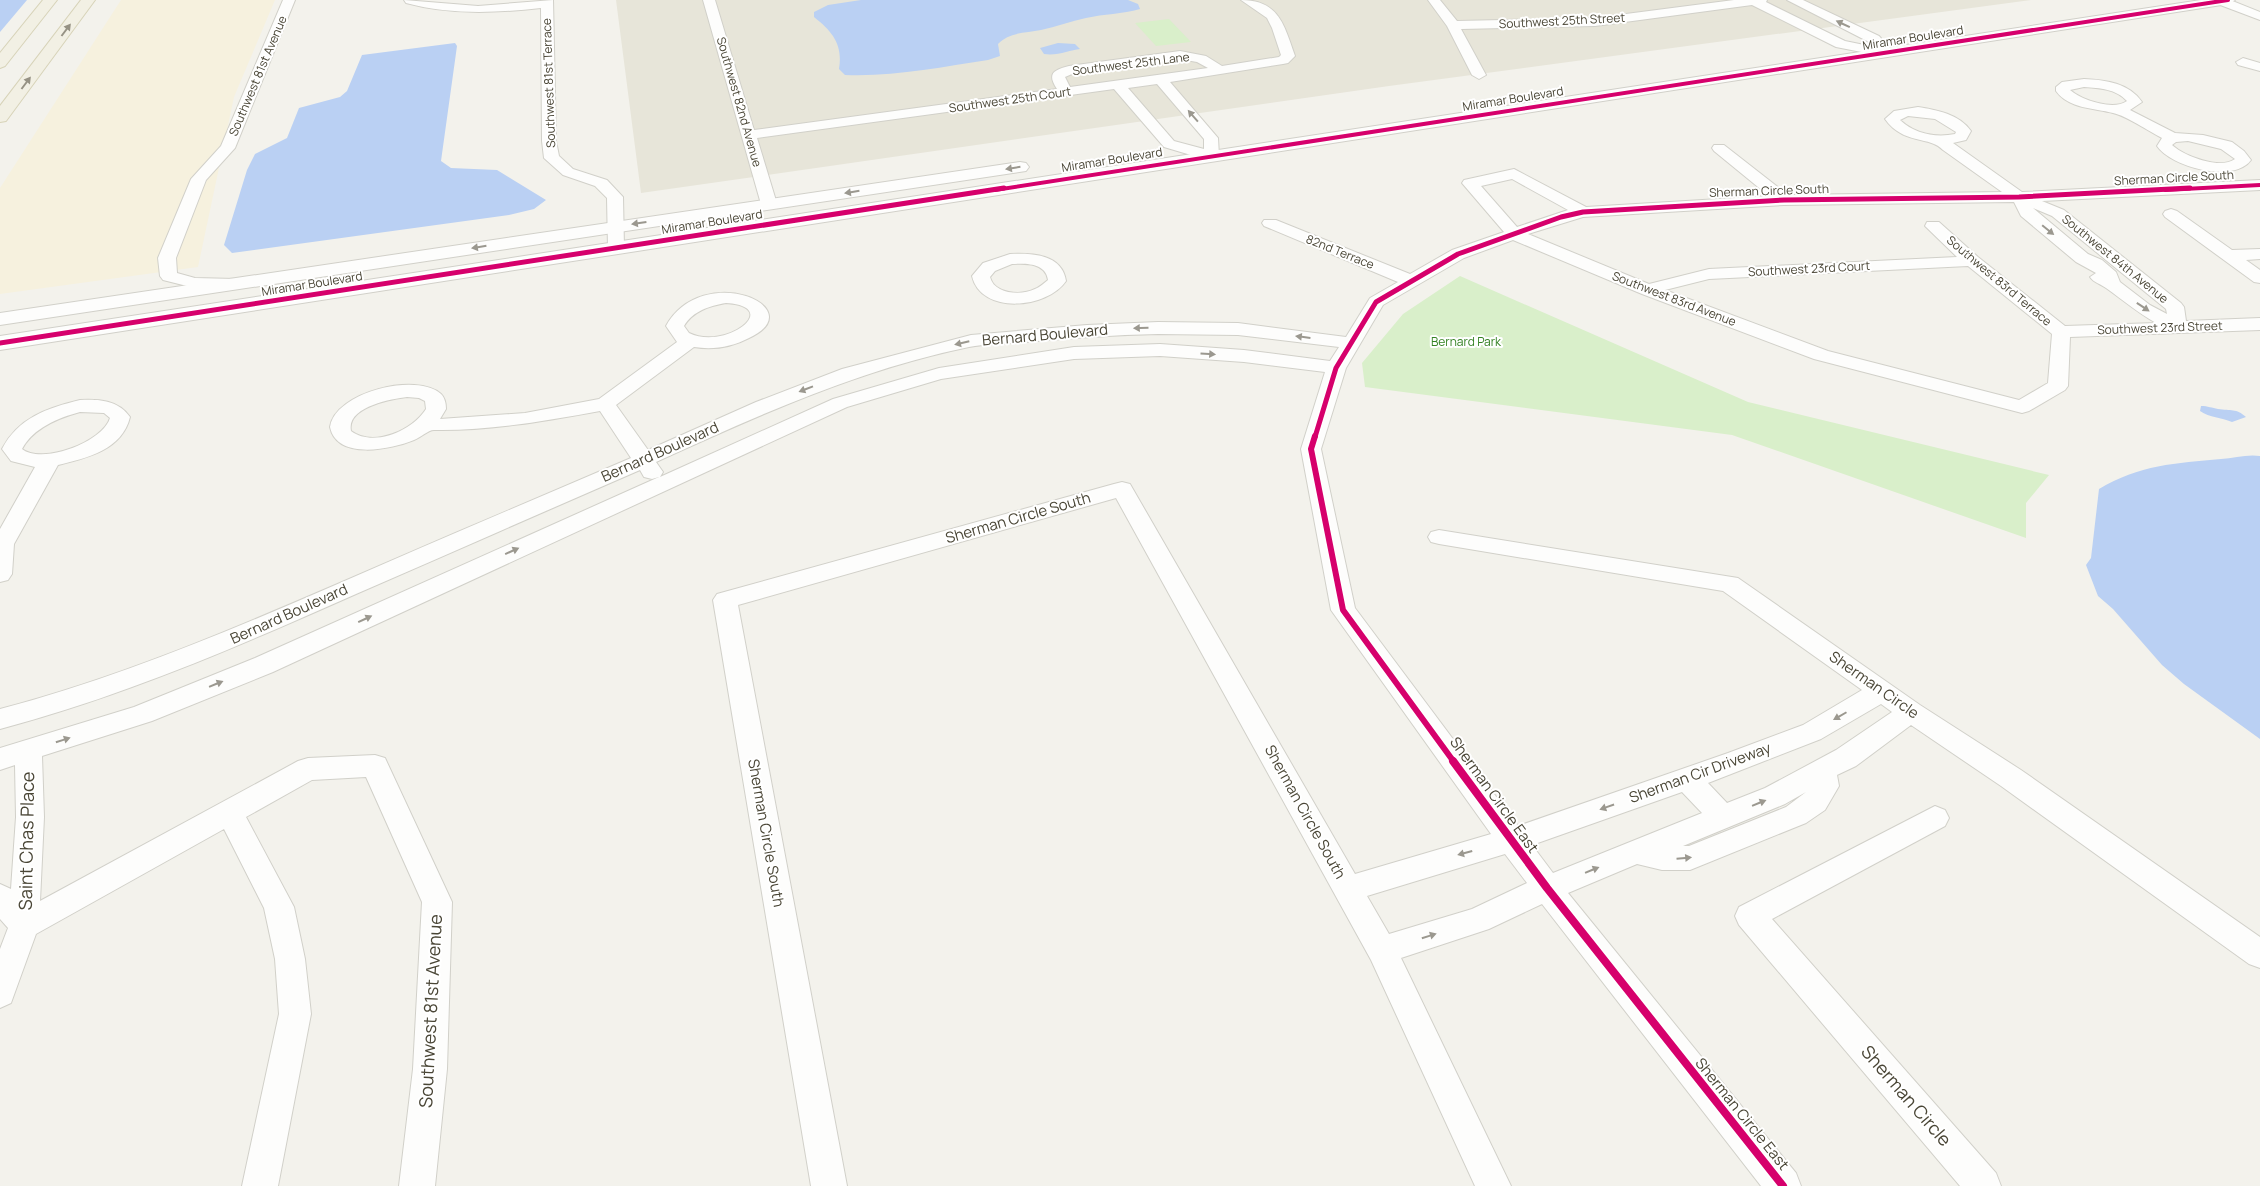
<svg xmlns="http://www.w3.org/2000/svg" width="2260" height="1186" font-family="Manrope,sans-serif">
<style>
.residential{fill:#e7e5d9}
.commercial{fill:#f6f1de}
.green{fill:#d9efca}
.water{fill:#bad0f3}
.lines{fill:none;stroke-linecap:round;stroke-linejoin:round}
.minor-casing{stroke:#d1d0c9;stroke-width:2}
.tertiary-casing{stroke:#d1d0c9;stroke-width:2}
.primary-casing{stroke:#d7d3b8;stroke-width:2}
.minor{fill:#fdfdfc;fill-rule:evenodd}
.tertiary{fill:#fdfdfc;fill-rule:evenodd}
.primary{fill:#f2f0e4;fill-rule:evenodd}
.cycleway-far3-casing{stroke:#fff;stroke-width:5.5}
.cycleway-far2-casing{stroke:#fff;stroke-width:8}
.cycleway-far1-casing{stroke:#fff;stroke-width:9}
.cycleway-casing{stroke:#fff;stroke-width:11}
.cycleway-far3{stroke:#d6006c;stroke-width:4}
.cycleway-far2{stroke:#d6006c;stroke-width:5}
.cycleway-far1{stroke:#d6006c;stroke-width:6}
.cycleway{stroke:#d6006c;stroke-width:8}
.oneway{fill:#9b988f}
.oneway2{fill:#969284}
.labels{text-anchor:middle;stroke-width:4;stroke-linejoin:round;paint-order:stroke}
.far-street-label{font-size:12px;fill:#4a4636;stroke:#fff}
.far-park-label{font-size:12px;fill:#358224;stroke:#fff}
.street-label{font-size:15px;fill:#4a4636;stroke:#fff}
.near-street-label{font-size:18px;fill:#4a4636;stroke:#fff}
</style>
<rect width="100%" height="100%" fill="#f3f2ec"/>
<!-- residential -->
<path class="residential" d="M 616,0 L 2031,0 L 1389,86 L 641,193 Z"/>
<!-- commercial -->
<path class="commercial" d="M 121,0 L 275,0 L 234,97 L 198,267 L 0,294 L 0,188 Z"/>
<!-- green -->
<g class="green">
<path d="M 1169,19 L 1191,42 L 1156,46 L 1135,23 Z"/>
<path d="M 1460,276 L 1748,402 L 2049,475 L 2026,503 L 2026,538 L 1732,435 L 1365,387 L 1362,363 L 1403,314 Z"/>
</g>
<!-- water -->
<g class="water">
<path d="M 0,0 L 27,0 L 0,32 Z"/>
<path d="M 861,0 L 1128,0 L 1138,4 L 1140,9 C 1122,14 1104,14 1086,18 C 1071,21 1056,27 1041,30 C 1026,33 1009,32 998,44 L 1000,56 L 988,60 C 941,67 893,77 845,75 L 839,69 C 843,45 833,32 814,17 L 814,12 L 828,5 Z"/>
<path d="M 455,43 L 457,46 L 441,161 L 451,168 L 497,170 L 546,200 L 534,209 L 509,215 L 232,253 L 224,245 L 247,170 L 255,154 L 287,138 L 299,108 L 340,97 L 347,91 L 362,55 Z"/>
<path d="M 1058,43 L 1075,44 L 1080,49 C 1070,50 1058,56 1044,54 L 1040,48 Z"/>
<path d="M 2201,406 C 2208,406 2212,408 2218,409 C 2231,411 2236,408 2246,417 L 2232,422 C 2221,417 2210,418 2200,411 Z"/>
<path d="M 2260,456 L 2260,739 L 2184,684 L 2162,665 L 2113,609 L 2098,596 L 2086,565 L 2091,558 L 2099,489 C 2139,465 2176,463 2221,459 C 2234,458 2248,454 2260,456 Z"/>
</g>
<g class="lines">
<defs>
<g id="minor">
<path d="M 283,0 L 295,0 L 235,148 L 206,180 L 176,258 L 177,273 L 195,278 L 235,279 L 241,280 L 244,284 L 241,288 L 235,289 L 195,288 L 163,280 L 160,276 L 158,258 L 191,179 L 221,146 Z"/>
<path d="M 404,0 L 478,6 L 553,0 L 556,141 L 559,156 L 573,169 L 607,180 L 623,197 L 624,248 L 622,252 L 610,252 L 608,248 L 607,198 L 595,186 L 563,175 L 544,158 L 542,141 L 541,8 C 495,13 451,15 406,3 Z"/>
<path d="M 703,0 L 715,0 L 754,130 L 1057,89 C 1047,74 1053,70 1069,66 L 1180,51 L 1206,56 L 1222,66 L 1279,57 L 1281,55 L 1272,28 L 1267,18 L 1241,0 C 1279,0 1284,25 1295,56 L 1288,63 L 1283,64 L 1170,82 L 1218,138 L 1219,156 L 1216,159 L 1211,161 L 1164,147 L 1114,89 L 757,138 L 777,204 L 775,207 L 763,207 L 761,204 ZM 1180,59 L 1197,62 L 1208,68 L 1070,87 L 1065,77 L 1072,74 ZM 1157,84 L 1204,139 L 1204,149 L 1174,141 L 1128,88 Z"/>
<path d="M 1428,0 L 1440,0 L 1457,21 L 1595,18 L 1734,0 L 1767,0 L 1766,2 L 1845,41 L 1874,47 L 1869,42 L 1787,0 L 1803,0 L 1879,36 L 1894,53 L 1887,57 L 1836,47 L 1752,5 L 1595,26 L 1461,29 L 1486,75 L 1479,79 L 1472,75 L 1447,26 Z"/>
<path d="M 2213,0 L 2230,0 L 2260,12 L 2260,20 L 2215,3 Z"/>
<path d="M 2243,58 L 2260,63 L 2260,71 L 2238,65 L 2236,62 Z"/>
<path d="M 2084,79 C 2106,80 2129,83 2142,102 L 2130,110 L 2175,133 L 2203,135 L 2232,142 L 2244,151 L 2251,160 C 2234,184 2171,167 2157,146 L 2162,138 C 2148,131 2127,116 2113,113 C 2094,108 2069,109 2056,91 L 2056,87 L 2062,82 ZM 2084,87 C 2100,88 2116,89 2127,101 C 2113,111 2082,100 2070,90 ZM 2188,141 L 2221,149 L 2235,159 C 2220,170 2184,156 2172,145 L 2176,142 Z"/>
<path d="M 1918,107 C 1937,110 1959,114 1971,131 L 1966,140 L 1953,143 L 2022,192 L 2260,180 L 2260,190 L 2042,201 L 2064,210 L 2181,303 L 2184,307 L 2186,321 L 2260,318 L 2260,330 L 2070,337 L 2068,386 L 2065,390 L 2029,411 L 2022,413 L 1814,359 L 1642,294 L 1513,240 L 1464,258 L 1383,305 L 1346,368 L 1321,449 L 1355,608 L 1518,826 L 1728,753 L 1803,725 L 1862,690 L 1723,591 L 1439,544 L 1431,542 L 1428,537 L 1431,532 L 1439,530 L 1738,578 L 1920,705 L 2021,770 L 2260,937 L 2260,968 L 2249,964 L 2001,786 L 1911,725 L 1856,766 L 1837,775 L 1839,786 L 1825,810 L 1806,823 L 1690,870 L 1662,870 L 1637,864 L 1568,893 L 1796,1173 L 1801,1186 L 1761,1186 L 1542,904 L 1489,929 L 1401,958 L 1511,1186 L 1475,1186 L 1371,960 L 1116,498 L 738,605 L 847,1186 L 811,1186 L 713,600 L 717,594 L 1114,484 L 1122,482 L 1130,484 L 1355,874 L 1491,834 L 1331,610 L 1301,449 L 1325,372 L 1244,362 L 1160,356 L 1074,359 L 941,379 L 847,407 L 273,672 L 152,721 L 42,756 L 44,817 L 40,901 L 298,761 L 308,758 L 375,755 L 385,758 L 452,902 L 447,1069 L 435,1186 L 399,1186 L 413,1069 L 422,902 L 366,777 L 312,780 L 246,817 L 294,907 L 305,959 L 311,1014 L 278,1186 L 242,1186 L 279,1014 L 275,959 L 264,908 L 224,829 L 36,934 L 11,1003 L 0,1008 L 0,949 L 8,928 L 0,919 L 0,884 L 11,889 L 16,817 L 15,765 L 0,770 L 0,748 L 134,707 L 255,658 L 659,477 L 652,479 L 644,477 L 640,470 C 545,511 451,553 356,594 C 239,646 124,696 0,729 L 0,709 C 115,679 224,633 333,586 C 432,543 532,500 631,458 L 600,411 C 545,421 490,431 434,430 C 428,430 420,438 414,440 C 392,449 337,461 330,427 C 335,392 417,372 441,394 C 445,398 446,404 446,409 L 440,419 L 525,413 L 599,399 L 677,342 L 666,326 C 703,260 814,308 749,338 C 732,347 713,350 694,347 L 616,405 L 648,450 L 756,402 L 842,369 L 971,335 L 1087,325 L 1158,322 L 1238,323 L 1346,337 L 1370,298 L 1398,282 L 1264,226 L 1262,223 L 1264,220 L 1276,220 L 1410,274 L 1452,250 L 1504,232 L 1462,183 L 1464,180 L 1514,169 L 1586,207 L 1769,196 L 1714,151 L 1712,148 L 1714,145 L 1724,145 L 1788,195 L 2002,192 L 1943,150 C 1931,136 1903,145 1885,119 L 1894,111 ZM 1908,116 L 1935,119 L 1956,132 L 1955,134 C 1936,138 1915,134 1900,120 ZM 1512,179 L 1568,210 L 1517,227 L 1481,186 ZM 2014,202 L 2021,216 L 2076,262 L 2096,273 L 2090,277 C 2094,283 2101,284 2106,288 C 2123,300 2138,313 2156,323 L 2065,326 L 1978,257 L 1939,222 L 1927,222 L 1925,226 L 1957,257 L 1709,269 L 1649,284 L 1528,234 L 1583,217 L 1784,205 ZM 2033,208 L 2052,216 L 2166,309 L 2167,314 L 2150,305 L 2120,282 L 2116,272 L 2102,260 L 2088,254 ZM 1968,266 L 2052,334 L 2048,383 L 2019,400 L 1828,351 L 1665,290 L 1709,279 ZM 726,303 C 784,307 725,351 689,333 L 684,326 C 693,311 709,306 726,303 ZM 1158,334 L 1238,335 L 1339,347 L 1330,361 L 1244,350 L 1160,344 L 1074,347 L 939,368 L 833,399 L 660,477 L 663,472 L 656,462 C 759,415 858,370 969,347 C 987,343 1007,344 1025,342 C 1070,338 1114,335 1158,334 ZM 407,397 L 419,398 L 425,401 L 426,409 C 413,430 374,448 351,431 C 346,407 391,399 407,397 ZM 1881,704 L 1892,712 L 1836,750 L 1765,788 L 1727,803 L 1708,783 L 1821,739 ZM 1682,792 L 1702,813 L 1553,873 L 1532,845 ZM 1806,792 L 1786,807 L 1689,846 L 1683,846 L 1785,804 ZM 1505,854 L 1527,883 L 1472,909 L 1389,934 L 1367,896 Z"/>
<path d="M 2171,209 L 2177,211 L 2232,250 L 2260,249 L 2260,259 L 2246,260 L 2260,270 L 2260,283 L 2254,282 L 2165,217 L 2163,214 L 2165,211 Z"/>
<path d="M 1010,254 C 1032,253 1062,254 1066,281 C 1047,309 981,315 972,276 L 983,263 ZM 1012,264 C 1026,263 1046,263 1048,280 C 1044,283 1040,287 1035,289 C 1021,296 994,294 990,277 L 995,271 Z"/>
<path d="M 80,400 C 99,399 118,400 130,417 C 122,450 87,458 58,465 L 14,544 L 12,574 L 8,580 L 0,582 L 0,529 L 35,467 L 11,461 L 2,449 C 18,418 47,408 80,400 ZM 80,412 L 104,413 L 110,418 C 103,442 42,465 22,449 C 33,428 58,418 80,412 Z"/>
<path d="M 1935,806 L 1945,810 L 1949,818 L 1945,826 L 1772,919 L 1996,1173 L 2001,1186 L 1960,1186 L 1739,925 L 1735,916 L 1739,907 Z"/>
</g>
<g id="tertiary">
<path d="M 2201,0 L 2235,0 L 2228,4 L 0,350 L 0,336 Z"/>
<path d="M 1020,162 L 1026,163 L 1029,167 L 1026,171 L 0,325 L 0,313 Z"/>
</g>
<g id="primary">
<path d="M 43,0 L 57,0 L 5,66 L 0,68 L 0,53 Z"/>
<path d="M 81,0 L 95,0 L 6,121 L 0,122 L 0,106 Z"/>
</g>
</defs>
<!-- minor casing -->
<use href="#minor" class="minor-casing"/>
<!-- tertiary casing -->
<use href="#tertiary" class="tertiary-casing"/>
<!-- primary casing -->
<use href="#primary" class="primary-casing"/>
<!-- minor -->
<use href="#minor" class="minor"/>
<!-- tertiary -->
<use href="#tertiary" class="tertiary"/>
<!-- primary -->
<use href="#primary" class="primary"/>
<defs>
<g id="cycleway-far3">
<path d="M 995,190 L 2228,0"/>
<path d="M 2165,190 L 2260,185"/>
</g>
<g id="cycleway-far2">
<path d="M 0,343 L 1004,188"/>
<path d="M 1315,437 L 1336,368 L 1376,302 L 1458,254 L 1561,217 L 1583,212 L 1784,200 L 2019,197 L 2190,188"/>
</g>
<path id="cycleway-far1" d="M 1315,436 L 1311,449 L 1343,610 L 1454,762"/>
<path id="cycleway" d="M 1453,761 L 1547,888 L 1783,1186"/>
</defs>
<!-- cycleway-far3 casing -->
<use href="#cycleway-far3" class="cycleway-far3-casing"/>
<!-- cycleway-far2 casing -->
<use href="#cycleway-far2" class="cycleway-far2-casing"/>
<!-- cycleway-far1 casing -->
<use href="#cycleway-far1" class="cycleway-far1-casing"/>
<!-- cycleway casing -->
<use href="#cycleway" class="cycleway-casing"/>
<!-- cycleway-far3 -->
<use href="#cycleway-far3" class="cycleway-far3"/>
<!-- cycleway-far2 -->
<use href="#cycleway-far2" class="cycleway-far2"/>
<!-- cycleway-far1 -->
<use href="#cycleway-far1" class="cycleway-far1"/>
<!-- cycleway -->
<use href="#cycleway" class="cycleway"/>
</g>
<!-- one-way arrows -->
<defs><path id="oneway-solid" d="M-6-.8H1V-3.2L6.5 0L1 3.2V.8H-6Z" transform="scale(1.25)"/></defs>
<g class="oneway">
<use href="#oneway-solid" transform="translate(1843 24) rotate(-155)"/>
<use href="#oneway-solid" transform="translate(1193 116) rotate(-131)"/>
<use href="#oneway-solid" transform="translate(1013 168) rotate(171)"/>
<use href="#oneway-solid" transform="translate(852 192) rotate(171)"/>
<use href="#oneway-solid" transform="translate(639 223) rotate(172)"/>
<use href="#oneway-solid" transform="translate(2048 230) rotate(39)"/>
<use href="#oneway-solid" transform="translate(479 247) rotate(171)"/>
<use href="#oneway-solid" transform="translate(2143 307) rotate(34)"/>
<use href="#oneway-solid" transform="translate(1141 328) rotate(178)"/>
<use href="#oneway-solid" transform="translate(1303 337) rotate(-173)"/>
<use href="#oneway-solid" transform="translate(962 343) rotate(167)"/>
<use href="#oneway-solid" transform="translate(1208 354) rotate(4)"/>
<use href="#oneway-solid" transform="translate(806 389) rotate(159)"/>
<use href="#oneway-solid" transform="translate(512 551) rotate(-24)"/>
<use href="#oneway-solid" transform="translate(365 619) rotate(-25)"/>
<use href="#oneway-solid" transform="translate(216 684) rotate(-22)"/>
<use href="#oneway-solid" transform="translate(1840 716) rotate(150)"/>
<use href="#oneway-solid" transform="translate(63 740) rotate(-18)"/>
<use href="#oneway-solid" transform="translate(1759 803) rotate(-22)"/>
<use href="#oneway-solid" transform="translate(1607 807) rotate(161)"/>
<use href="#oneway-solid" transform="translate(1465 853) rotate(165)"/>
<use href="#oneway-solid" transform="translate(1684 858) rotate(-5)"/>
<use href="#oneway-solid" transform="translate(1592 870) rotate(-22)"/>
<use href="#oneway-solid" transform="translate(1429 936) rotate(-17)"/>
</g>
<g class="oneway2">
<use href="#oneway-solid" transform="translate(66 30) rotate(-53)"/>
<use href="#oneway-solid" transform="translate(26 83) rotate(-53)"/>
</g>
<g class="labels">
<!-- far-street labels -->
<g class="far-street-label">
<text transform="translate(1562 21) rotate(-3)" y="4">Southwest 25th Street</text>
<text transform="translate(1913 38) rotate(-9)" y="4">Miramar Boulevard</text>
<text transform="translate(1131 64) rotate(-7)" y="4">Southwest 25th Lane</text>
<text transform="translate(258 76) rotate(-67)" y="4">Southwest 81st Avenue</text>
<text transform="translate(549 83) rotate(-92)" y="4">Southwest 81st Terrace</text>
<text transform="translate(1513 99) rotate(-9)" y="4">Miramar Boulevard</text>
<text transform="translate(1010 100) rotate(-8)" y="4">Southwest 25th Court</text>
<text transform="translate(739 102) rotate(74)" y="4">Southwest 82nd Avenue</text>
<text transform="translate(1112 160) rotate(-9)" y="4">Miramar Boulevard</text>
<text transform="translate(2174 178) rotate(-3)" y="4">Sherman Circle South</text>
<text transform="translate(1769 191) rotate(-2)" y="4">Sherman Circle South</text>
<text transform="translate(712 222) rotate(-9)" y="4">Miramar Boulevard</text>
<text transform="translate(1340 252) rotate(22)" y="4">82nd Terrace</text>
<text transform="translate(2115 259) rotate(39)" y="4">Southwest 84th Avenue</text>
<text transform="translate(1809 269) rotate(-3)" y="4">Southwest 23rd Court</text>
<text transform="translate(1999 281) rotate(40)" y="4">Southwest 83rd Terrace</text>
<text transform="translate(312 284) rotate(-9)" y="4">Miramar Boulevard</text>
<text transform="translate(1674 299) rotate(21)" y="4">Southwest 83rd Avenue</text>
<text transform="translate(2160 328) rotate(-2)" y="4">Southwest 23rd Street</text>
</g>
<!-- far-park labels -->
<g class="far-park-label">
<text x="1466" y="346">Bernard Park</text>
</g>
<!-- street labels -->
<g class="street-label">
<text transform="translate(1045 335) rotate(-5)" y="5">Bernard Boulevard</text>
<text transform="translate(660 452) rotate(-24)" y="5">Bernard Boulevard</text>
<text transform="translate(1018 518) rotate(-16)" y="5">Sherman Circle South</text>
<text transform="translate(289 614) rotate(-24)" y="5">Bernard Boulevard</text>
<text transform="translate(1874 685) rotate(35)" y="5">Sherman Circle</text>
<text transform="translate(1700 773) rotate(-20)" y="5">Sherman Cir Driveway</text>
<text transform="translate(1494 795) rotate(54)" y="5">Sherman Circle East</text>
<text transform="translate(1305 812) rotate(61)" y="5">Sherman Circle South</text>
<text transform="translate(766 833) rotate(80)" y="5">Sherman Circle South</text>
<text transform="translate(1742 1114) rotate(51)" y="5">Sherman Circle East</text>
</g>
<!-- near-street labels -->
<g class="near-street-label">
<text transform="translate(27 841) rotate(-89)" y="6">Saint Chas Place</text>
<text transform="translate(431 1011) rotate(-87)" y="6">Southwest 81st Avenue</text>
<text transform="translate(1906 1096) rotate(49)" y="6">Sherman Circle</text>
</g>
</g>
</svg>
